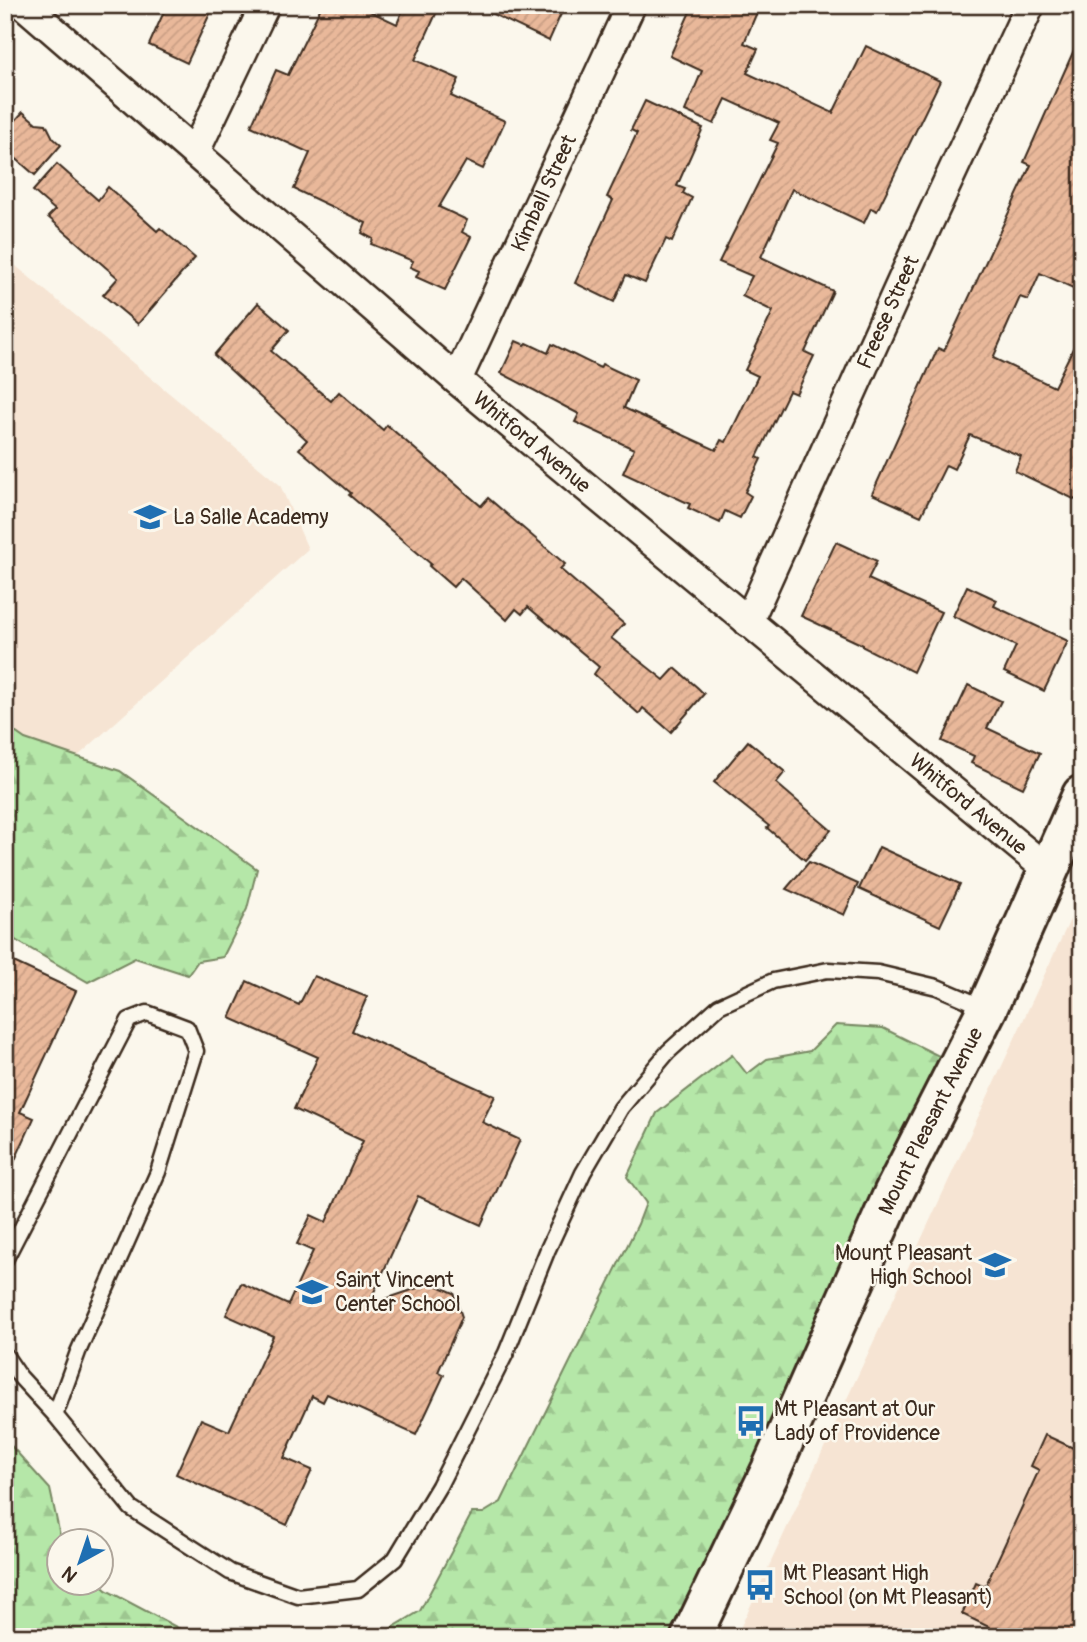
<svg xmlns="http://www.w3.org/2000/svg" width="1087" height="1642" font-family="Pangolin,sans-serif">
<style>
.built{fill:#f6e4d3}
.forest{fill:url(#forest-firs);stroke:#788863;stroke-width:2}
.building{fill:url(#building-hatch);stroke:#3b2a1e;stroke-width:2}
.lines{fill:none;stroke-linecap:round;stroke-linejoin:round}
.lane-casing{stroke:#3b2a1e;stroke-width:19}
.street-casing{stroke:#3b2a1e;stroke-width:33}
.secondary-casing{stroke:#3b2a1e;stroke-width:44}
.lane{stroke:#fbf7ec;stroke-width:14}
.street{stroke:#fbf7ec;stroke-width:28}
.secondary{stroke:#fbf7ec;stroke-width:38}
.labels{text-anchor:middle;stroke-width:5;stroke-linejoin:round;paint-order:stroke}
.street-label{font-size:21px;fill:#3b2a1e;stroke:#fbf7ec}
.poi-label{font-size:21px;fill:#3b2a1e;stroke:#fbf7ec;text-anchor:start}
</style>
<defs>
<pattern id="forest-firs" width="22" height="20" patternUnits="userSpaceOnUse" patternTransform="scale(1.75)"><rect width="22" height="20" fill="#b5e7a8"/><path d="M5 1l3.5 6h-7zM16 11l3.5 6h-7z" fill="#9dc690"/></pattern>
<pattern id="building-hatch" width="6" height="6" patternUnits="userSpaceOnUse" patternTransform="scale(1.75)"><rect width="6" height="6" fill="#e9b89a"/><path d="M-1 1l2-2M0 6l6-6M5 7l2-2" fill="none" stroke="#c99e84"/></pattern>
</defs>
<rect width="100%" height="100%" fill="#fbf7ec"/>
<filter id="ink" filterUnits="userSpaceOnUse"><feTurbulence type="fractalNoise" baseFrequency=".0143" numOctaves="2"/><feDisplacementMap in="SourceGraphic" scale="14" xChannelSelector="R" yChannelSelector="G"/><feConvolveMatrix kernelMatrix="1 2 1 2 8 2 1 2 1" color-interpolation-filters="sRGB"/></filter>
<g filter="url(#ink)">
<!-- built -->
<g class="built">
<path d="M 5,257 L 280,485 L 308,549 L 66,767 L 5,767 Z"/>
<path d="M 1082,894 L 1082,1637 L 736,1637 Z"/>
</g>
<!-- forest -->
<g class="forest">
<path d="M 5,725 L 25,739 L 120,771 L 257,869 L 247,909 L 223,957 L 198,961 L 188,975 L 135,958 L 88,982 L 5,934 Z"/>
<path d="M 836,1025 L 883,1028 L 953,1063 L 688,1637 L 369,1637 L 380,1635 L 420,1611 L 472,1513 L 483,1513 L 501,1502 L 638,1224 L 646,1203 L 627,1177 L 657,1113 L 732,1055 L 747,1074 L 767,1059 L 810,1051 Z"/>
<path d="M 5,1439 L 50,1489 L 61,1540 L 60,1582 L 99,1583 L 106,1590 L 195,1637 L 5,1637 Z"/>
</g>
<!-- building -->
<g class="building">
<path d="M 167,5 L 214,5 L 187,63 L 149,45 Z"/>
<path d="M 322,5 L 357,5 L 397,24 L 405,5 L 440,5 L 415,60 L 459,79 L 451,96 L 505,121 L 483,169 L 466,161 L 439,207 L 467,220 L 462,232 L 471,237 L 445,290 L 416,277 L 419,271 L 410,267 L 413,261 L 371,244 L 373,239 L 362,233 L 366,223 L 294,189 L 310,153 L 251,126 L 276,70 L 288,75 Z"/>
<path d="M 474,5 L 565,5 L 549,41 Z"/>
<path d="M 693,5 L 760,5 L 744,43 L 758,49 L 747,73 L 833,113 L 866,46 L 940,81 L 877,211 L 871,208 L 864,223 L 792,189 L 761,257 L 833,291 L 805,352 L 814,356 L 796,394 L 789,391 L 757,457 L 761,459 L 745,492 L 751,496 L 740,518 L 725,511 L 720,523 L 688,508 L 690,504 L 623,473 L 634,449 L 575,422 L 579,414 L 501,373 L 516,341 L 525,345 L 527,343 L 548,353 L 552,344 L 600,368 L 602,364 L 636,380 L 624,408 L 716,450 L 721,440 L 726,442 L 758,376 L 745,370 L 773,311 L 742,296 L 752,276 L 719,262 L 778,143 L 770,140 L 779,123 L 726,99 L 714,124 L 685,111 L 702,71 L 670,56 Z"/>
<path d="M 1082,32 L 1082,292 L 1040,273 L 1028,300 L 1020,297 L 993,358 L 1054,387 L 1082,330 L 1082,503 L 1015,471 L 1021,456 L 970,435 L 954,469 L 946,465 L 921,516 L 872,494 L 938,348 L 944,351 L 1031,165 L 1024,162 Z"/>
<path d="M 645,101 L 703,128 L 677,186 L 685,189 L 683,193 L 692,198 L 672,242 L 666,239 L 645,283 L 626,275 L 614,302 L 575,283 L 613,200 L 607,197 L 637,133 L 631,130 Z"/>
<path d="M 23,112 L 36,123 L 46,124 L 53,138 L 61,145 L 35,175 L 5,149 L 5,132 Z"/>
<path d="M 57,164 L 98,200 L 108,187 L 157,231 L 160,228 L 195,258 L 138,324 L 103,295 L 118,278 L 48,217 L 55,210 L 33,191 Z"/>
<path d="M 258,303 L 289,330 L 271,351 L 331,401 L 339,392 L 383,430 L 387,425 L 481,506 L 488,498 L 565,564 L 560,569 L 624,624 L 611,638 L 664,680 L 675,668 L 698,688 L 704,694 L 671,732 L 643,708 L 639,714 L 594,674 L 599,667 L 528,607 L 522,614 L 516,609 L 507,620 L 461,578 L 453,587 L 429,566 L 431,564 L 349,495 L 351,493 L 299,449 L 307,440 L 214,355 Z"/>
<path d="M 836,542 L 877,561 L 868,579 L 941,612 L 913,672 L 863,647 L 863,645 L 801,616 Z"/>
<path d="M 967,586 L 997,600 L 994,606 L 1068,641 L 1044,691 L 1004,672 L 1016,646 L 953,616 Z"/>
<path d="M 968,685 L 1001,701 L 987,728 L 1040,753 L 1023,788 L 971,763 L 974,756 L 942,741 Z"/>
<path d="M 748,741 L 785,772 L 776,783 L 831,830 L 805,860 L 767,828 L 769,826 L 714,782 Z"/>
<path d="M 879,847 L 960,884 L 940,926 L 859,889 Z"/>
<path d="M 809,862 L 858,884 L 844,915 L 786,889 Z"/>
<path d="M 5,958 L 76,991 L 20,1112 L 34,1118 L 5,1182 Z"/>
<path d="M 314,976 L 367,997 L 352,1031 L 495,1096 L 482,1122 L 520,1140 L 481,1225 L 418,1196 L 368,1305 L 432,1283 L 454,1293 L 462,1317 L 438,1372 L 444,1375 L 416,1435 L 327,1394 L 323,1402 L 312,1396 L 284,1458 L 312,1470 L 287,1525 L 176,1474 L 201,1419 L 229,1431 L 273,1336 L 226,1315 L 241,1283 L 288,1305 L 313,1251 L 297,1244 L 311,1215 L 326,1222 L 363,1141 L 294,1109 L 318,1057 L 230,1018 L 247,981 L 299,1005 Z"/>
<path d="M 1045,1435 L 1082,1452 L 1082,1637 L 985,1637 L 989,1627 L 962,1614 L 976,1583 L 985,1587 L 1039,1470 L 1031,1466 Z"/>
</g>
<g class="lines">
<defs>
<g id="lane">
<path d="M 5,1260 L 129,1020 L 147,1013 L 187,1028 L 196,1051 L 158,1172 L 78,1352 L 55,1415"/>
<path d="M 5,1355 L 20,1377 L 55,1415 L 131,1508 L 230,1572 L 298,1596 L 358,1589 L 395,1559 L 439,1486 L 506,1353 L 548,1249 L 583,1173 L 621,1108 L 668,1052 L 719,1006 L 773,981 L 828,970 L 878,973 L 937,987 L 986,1008"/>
</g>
<g id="street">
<path id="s1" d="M 24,5 L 457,380 L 1048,870"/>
<path d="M 195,152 L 265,5"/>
<path id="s2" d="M 457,380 L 631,5"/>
<path id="s3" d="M 748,622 L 915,252 L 1030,5"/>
</g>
<g id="secondary">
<path id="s4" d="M 691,1637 L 771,1470 L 894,1192 L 987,1009 L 1082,795"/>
</g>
</defs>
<!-- lane casing -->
<use href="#lane" class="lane-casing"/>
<!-- street casing -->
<use href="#street" class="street-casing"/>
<!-- secondary casing -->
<use href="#secondary" class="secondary-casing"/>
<!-- lane -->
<use href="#lane" class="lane"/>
<!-- street -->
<use href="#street" class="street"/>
<!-- secondary -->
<use href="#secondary" class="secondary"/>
</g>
</g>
<!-- icons -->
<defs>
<symbol id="school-bare" viewBox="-9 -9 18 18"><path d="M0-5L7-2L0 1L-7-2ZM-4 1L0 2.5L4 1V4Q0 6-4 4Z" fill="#1f6fb2" stroke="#fbf7ec" stroke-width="2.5" paint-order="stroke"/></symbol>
<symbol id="bus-bare" viewBox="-9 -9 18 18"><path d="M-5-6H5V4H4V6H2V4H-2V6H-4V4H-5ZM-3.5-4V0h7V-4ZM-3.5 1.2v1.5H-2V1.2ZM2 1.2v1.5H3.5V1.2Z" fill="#1f6fb2" stroke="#fbf7ec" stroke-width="2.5" paint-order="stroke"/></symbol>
</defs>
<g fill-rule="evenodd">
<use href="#school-bare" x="128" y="495" width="44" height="44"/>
<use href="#school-bare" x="973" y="1243" width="44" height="44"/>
<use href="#school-bare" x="290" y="1270" width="44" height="44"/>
<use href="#bus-bare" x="729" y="1399" width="44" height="44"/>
<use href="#bus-bare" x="738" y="1563" width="44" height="44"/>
</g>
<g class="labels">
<!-- street labels -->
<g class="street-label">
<text dy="7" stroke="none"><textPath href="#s2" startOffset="206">Kimball Street</textPath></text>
<text dy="7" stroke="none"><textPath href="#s3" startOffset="340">Freese Street</textPath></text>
<text dy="7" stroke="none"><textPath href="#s1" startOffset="670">Whitford Avenue</textPath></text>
<text dy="7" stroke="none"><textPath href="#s1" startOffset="1237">Whitford Avenue</textPath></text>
<text dy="7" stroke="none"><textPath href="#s4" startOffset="569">Mount Pleasant Avenue</textPath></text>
</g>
<!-- poi labels -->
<g class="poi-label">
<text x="173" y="524">La Salle Academy</text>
<text x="972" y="1260" text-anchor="end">Mount Pleasant<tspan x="972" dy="24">High School</tspan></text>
<text x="335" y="1287">Saint Vincent<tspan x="335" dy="24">Center School</tspan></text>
<text x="774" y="1416">Mt Pleasant at Our<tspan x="774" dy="24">Lady of Providence</tspan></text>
<text x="783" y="1580">Mt Pleasant High<tspan x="783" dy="24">School (on Mt Pleasant)</tspan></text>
</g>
</g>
<!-- margin -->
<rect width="1087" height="1642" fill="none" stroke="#fbf7ec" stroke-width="28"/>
<rect x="14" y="14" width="1059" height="1614" fill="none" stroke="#3b2a1e" stroke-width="2.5" filter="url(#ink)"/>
<!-- north arrow -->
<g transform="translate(80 1562) rotate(220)"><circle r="33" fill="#fbf7ec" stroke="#aea59a" stroke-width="2"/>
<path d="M0-5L12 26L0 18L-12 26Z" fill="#1f6fb2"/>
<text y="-10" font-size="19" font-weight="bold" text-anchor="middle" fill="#3b2a1e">N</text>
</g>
</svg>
